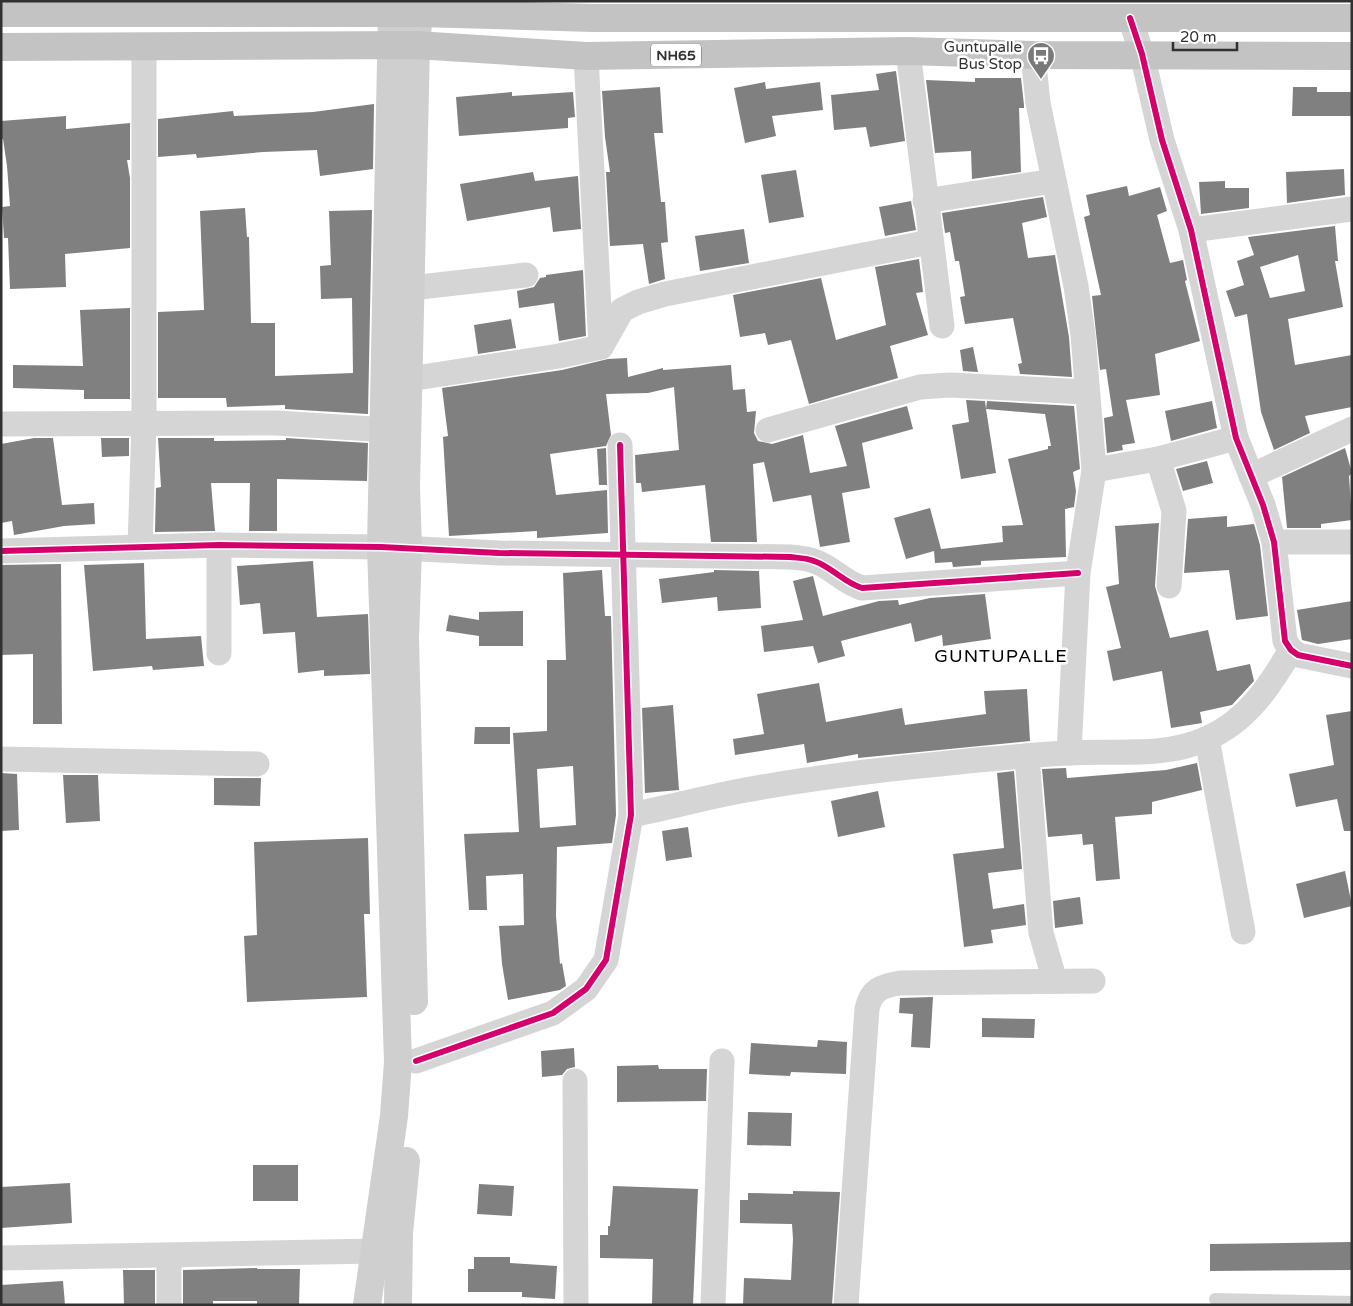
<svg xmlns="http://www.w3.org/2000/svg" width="1353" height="1306" font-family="'Varela Round',sans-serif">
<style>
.building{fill:#808080;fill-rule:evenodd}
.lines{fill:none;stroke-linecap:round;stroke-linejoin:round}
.lane{stroke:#d5d5d5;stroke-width:12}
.street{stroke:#d5d5d5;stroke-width:25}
.secondary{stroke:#cfcfcf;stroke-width:28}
.highway{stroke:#c3c3c3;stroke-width:28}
.cycleway-casing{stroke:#fff;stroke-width:9}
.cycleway{stroke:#d6006c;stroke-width:6}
.labels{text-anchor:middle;stroke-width:5;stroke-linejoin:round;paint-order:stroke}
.shield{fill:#fff;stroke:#6f6f6f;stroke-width:1}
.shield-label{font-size:14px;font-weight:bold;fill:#313131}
.poi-label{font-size:15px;fill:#313131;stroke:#fff;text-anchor:end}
.quarter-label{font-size:18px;letter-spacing:1px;fill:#000;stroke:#fff}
</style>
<rect width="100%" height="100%" fill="#fff"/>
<!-- building -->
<g class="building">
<path d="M 896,71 L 905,141 L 870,147 L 866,127 L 834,130 L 831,95 L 879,90 L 876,74 Z"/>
<path d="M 975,78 L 1021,78 L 1024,105 L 1024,108 L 1019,108 L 1021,172 L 972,179 L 971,151 L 935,153 L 926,80 L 975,82 Z"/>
<path d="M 765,82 L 766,89 L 820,82 L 823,110 L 772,116 L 776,136 L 745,143 L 734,88 Z"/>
<path d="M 660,87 L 663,133 L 654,133 L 661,202 L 665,202 L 668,242 L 661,243 L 665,279 L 649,284 L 643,244 L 610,246 L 606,172 L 610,172 L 605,137 L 602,91 Z"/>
<path d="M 1293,87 L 1317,87 L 1317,92 L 1352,92 L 1352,116 L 1292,116 Z"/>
<path d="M 512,92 L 512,96 L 573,92 L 575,117 L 568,118 L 568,128 L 459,136 L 456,97 Z"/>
<path d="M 374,104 L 373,169 L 320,176 L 317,150 L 263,152 L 197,158 L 196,154 L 158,157 L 158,119 L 233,111 L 234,116 L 313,112 Z"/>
<path d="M 66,116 L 66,129 L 130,123 L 130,160 L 127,160 L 130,178 L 130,248 L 65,254 L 66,287 L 10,289 L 8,238 L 4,238 L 2,207 L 10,206 L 7,166 L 3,139 L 1,139 L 1,121 Z"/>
<path d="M 1344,169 L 1345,195 L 1287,203 L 1286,172 Z"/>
<path d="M 796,170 L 804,217 L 769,223 L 761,175 Z"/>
<path d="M 533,172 L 535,181 L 578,176 L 581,229 L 553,232 L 550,207 L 467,221 L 460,184 Z"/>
<path d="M 1225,181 L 1225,188 L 1249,188 L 1249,208 L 1201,214 L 1199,182 Z"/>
<path d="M 1127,186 L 1129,196 L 1160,187 L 1167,211 L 1157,215 L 1170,263 L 1183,260 L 1187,280 L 1185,281 L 1200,341 L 1155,354 L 1160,395 L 1126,400 L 1135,443 L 1122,445 L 1123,450 L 1107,453 L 1104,418 L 1113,416 L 1106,369 L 1100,370 L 1092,296 L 1101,295 L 1084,217 L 1090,215 L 1086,195 Z"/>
<path d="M 1043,197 L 1047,217 L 1022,223 L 1028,258 L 1055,255 L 1069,337 L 1072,377 L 1020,374 L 1018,364 L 1022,363 L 1013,318 L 965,324 L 960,297 L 965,296 L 959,261 L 955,261 L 950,232 L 945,233 L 942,213 Z"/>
<path d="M 911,201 L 916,230 L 885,236 L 879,207 Z"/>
<path d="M 245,208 L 247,237 L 249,237 L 251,323 L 275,323 L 275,376 L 353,373 L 352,298 L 321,299 L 320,266 L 331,265 L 329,211 L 372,210 L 368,414 L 285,409 L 285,405 L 227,407 L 226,398 L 158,398 L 158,312 L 204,310 L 200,211 Z"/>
<path d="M 1335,226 L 1338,261 L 1335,261 L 1343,307 L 1288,319 L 1295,365 L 1352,355 L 1352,407 L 1305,416 L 1310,433 L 1274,450 L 1261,412 L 1247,314 L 1235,317 L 1226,291 L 1244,285 L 1237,261 L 1254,255 L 1248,237 ZM 1298,255 L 1305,291 L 1270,298 L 1260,267 Z"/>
<path d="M 744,229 L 749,263 L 700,271 L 695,236 Z"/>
<path d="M 919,259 L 923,292 L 916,293 L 928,335 L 890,346 L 898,378 L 809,404 L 791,340 L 768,345 L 765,333 L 740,337 L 733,295 L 821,278 L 836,340 L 886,325 L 875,267 Z"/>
<path d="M 583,270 L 586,336 L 559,341 L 554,303 L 519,308 L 517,291 L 534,287 L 540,278 L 546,277 L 546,275 Z"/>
<path d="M 130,308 L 130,399 L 84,399 L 84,390 L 13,388 L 13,365 L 83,366 L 80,310 Z"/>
<path d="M 511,319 L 516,348 L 478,354 L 474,325 Z"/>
<path d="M 973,347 L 978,372 L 963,371 L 960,350 Z"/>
<path d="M 627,358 L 628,377 L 663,368 L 663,370 L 731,365 L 733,390 L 745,389 L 747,412 L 756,411 L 754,433 L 758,441 L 772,444 L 803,435 L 810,473 L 847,466 L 835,426 L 907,406 L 913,429 L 862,443 L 870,488 L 842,493 L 850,542 L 820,547 L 811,495 L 773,502 L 764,462 L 753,464 L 757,542 L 711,542 L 705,485 L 642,492 L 641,483 L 636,483 L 635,455 L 679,450 L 674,387 L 648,393 L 606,394 L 611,435 L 606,446 L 550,454 L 556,495 L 607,490 L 608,533 L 537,538 L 537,531 L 449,536 L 443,437 L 448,436 L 442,388 L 562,370 L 608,359 Z"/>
<path d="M 966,400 L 985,401 L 986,409 L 987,401 L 1074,406 L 1080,469 L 1073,472 L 1076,491 L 1074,507 L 1065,509 L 1066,557 L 981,561 L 981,565 L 953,567 L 952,562 L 935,563 L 934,551 L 906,559 L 894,518 L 930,508 L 941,549 L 1003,542 L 1002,526 L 1023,525 L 1008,459 L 1048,449 L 1048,446 L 1051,446 L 1045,414 L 986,409 L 996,473 L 961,479 L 952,425 L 969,422 Z"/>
<path d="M 1212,401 L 1217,428 L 1171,441 L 1165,411 Z"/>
<path d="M 34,438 L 53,438 L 62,505 L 94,503 L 95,524 L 64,526 L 14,535 L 12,521 L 1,523 L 1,444 Z"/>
<path d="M 101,438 L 129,438 L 129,456 L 102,457 Z"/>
<path d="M 158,438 L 214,438 L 214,441 L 286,440 L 286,438 L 368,443 L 367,481 L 277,479 L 277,531 L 249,531 L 250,483 L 211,483 L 215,531 L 155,532 L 156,488 L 161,487 Z"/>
<path d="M 606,448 L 607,485 L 599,485 L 597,449 Z"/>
<path d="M 1345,448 L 1352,473 L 1349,476 L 1352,520 L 1321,524 L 1321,528 L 1287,528 L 1282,477 Z"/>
<path d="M 1207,461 L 1213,483 L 1183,491 L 1176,469 Z"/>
<path d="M 1227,516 L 1227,527 L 1254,524 L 1260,545 L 1268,616 L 1236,620 L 1229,570 L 1184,573 L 1188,519 Z"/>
<path d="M 1159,523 L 1155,586 L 1170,638 L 1208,630 L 1217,671 L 1250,664 L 1254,681 L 1232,705 L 1200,712 L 1202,723 L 1171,728 L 1162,671 L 1113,681 L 1107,651 L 1121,648 L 1106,587 L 1119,584 L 1115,526 Z"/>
<path d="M 313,561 L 317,617 L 368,614 L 370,674 L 324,676 L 324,670 L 298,673 L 295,632 L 263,634 L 260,603 L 240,605 L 237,566 Z"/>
<path d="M 144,563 L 146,639 L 201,636 L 204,666 L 153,670 L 152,666 L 93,671 L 84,565 Z"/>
<path d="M 61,564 L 62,724 L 33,724 L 33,654 L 1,655 L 1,565 Z"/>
<path d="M 602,570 L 605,616 L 611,616 L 616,815 L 612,843 L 557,847 L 556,916 L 560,964 L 562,963 L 566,986 L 560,990 L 508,1000 L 502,964 L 499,926 L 524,925 L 523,874 L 486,876 L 487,910 L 469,910 L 464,834 L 519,832 L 513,733 L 547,731 L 547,660 L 566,660 L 563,573 ZM 573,766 L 576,825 L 540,828 L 537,769 Z"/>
<path d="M 714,570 L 759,571 L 761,608 L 718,611 L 717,597 L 662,603 L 659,579 L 714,572 Z"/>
<path d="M 813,576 L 823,616 L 879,601 L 898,600 L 899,605 L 930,598 L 985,594 L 991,639 L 943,646 L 942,635 L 915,642 L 911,623 L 841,641 L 845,656 L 818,663 L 813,646 L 764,652 L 761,626 L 803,620 L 793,581 Z"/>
<path d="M 1352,601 L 1352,639 L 1318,644 L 1302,640 L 1297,610 Z"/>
<path d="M 523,611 L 523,646 L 479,646 L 479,636 L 446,631 L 449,615 L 479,620 L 479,612 Z"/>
<path d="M 819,683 L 826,722 L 902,708 L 905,725 L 986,714 L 984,691 L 1027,689 L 1030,741 L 858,758 L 858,754 L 807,763 L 804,744 L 735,755 L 733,739 L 764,734 L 757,694 Z"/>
<path d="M 673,705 L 679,790 L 645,793 L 642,708 Z"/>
<path d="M 1352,711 L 1352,831 L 1344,831 L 1337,799 L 1296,807 L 1289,774 L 1334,765 L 1326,715 Z"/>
<path d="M 475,727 L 510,727 L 510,744 L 474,744 Z"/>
<path d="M 1197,763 L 1202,790 L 1152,802 L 1152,814 L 1115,817 L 1120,879 L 1096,881 L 1093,844 L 1083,845 L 1082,834 L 1048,837 L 1042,769 L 1066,768 L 1067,778 L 1166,770 Z"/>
<path d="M 1014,771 L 1022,869 L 988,873 L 993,909 L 1024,904 L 1026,925 L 991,930 L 993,943 L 964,947 L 953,854 L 1004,848 L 997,773 Z"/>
<path d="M 1,773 L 17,774 L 19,830 L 1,831 Z"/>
<path d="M 63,775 L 98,775 L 100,821 L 66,823 Z"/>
<path d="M 214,778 L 261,778 L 260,806 L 214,805 Z"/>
<path d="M 878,791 L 885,827 L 838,837 L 831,801 Z"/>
<path d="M 688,827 L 692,857 L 666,861 L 662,831 Z"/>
<path d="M 368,838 L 370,914 L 364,914 L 367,997 L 247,1002 L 244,936 L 257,935 L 254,842 Z"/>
<path d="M 1345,871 L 1352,906 L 1304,918 L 1296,884 Z"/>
<path d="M 1080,897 L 1083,924 L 1055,928 L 1053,901 Z"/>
<path d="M 933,997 L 930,1048 L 911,1047 L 913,1014 L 899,1013 L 900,998 Z"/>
<path d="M 982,1018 L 1035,1019 L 1034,1038 L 982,1037 Z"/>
<path d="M 818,1040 L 847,1042 L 846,1074 L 791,1072 L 790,1076 L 749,1074 L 751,1043 L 817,1047 Z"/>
<path d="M 574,1048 L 575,1067 L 567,1069 L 562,1075 L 542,1077 L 541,1051 Z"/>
<path d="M 658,1065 L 659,1069 L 707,1069 L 706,1101 L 617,1102 L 617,1066 Z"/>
<path d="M 748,1112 L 792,1113 L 791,1146 L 747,1145 Z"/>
<rect x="253" y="1165" width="45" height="36"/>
<path d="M 70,1183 L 72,1223 L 1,1228 L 1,1187 Z"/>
<path d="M 479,1184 L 514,1186 L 512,1216 L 477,1214 Z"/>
<path d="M 613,1186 L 698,1189 L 693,1305 L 652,1305 L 653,1259 L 600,1258 L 600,1235 L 608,1235 L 608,1226 L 610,1226 Z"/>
<path d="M 793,1191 L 840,1192 L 832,1305 L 743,1305 L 744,1278 L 791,1280 L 793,1239 L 792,1224 L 740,1223 L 740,1200 L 748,1200 L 748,1193 L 793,1194 Z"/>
<path d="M 1352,1242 L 1352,1270 L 1210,1271 L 1210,1244 Z"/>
<path d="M 474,1257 L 510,1257 L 510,1263 L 557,1266 L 555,1299 L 522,1297 L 522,1292 L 468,1292 L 468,1269 L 474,1269 Z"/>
<path d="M 257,1268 L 257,1269 L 300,1269 L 299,1305 L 257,1305 L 257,1301 L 213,1301 L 213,1305 L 183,1305 L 183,1270 Z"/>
<path d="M 123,1270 L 155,1270 L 155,1305 L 124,1305 Z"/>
<path d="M 63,1281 L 65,1305 L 2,1305 L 1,1285 Z"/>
</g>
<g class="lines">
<!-- lane -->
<path class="lane" d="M 1215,1299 L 1352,1302"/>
<!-- street -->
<g class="street">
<path d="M 1130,18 L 1142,54 L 1162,140 L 1191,230 L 1236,438 L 1263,505 L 1274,542 L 1285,641 L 1291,650 L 1298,655 L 1352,666"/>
<path d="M 908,51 L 942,326"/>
<path d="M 1033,55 L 1038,103 L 1076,286 L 1083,335 L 1094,470 L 1078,573 L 1069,753"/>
<path d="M 586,56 L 601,347"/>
<path d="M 925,201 L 1054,181"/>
<path d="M 1191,230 L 1352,209"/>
<path d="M 411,288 L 526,275"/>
<path d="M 409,379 L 559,356 L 601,347 L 622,310 L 638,302 L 665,294 L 930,242"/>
<path d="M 1,424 L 276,423 L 404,431"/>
<path d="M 768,430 L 920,387 L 950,385 L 1087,392"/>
<path d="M 1158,459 L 1174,511 L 1169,586"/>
<path d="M 1094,470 L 1158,459 L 1236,438"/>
<path d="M 1251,476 L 1352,429"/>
<path d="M 1274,542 L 1352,542"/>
<path d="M 219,545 L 219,653"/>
<path d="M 140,547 L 144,422 L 144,46"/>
<path d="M 1,551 L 219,545 L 381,547 L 499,553 L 790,557 C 798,558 807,558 814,561 C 832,567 843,582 862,588 L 1078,573"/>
<path d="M 1207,739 L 1243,932"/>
<path d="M 1027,756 L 1041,933 L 1055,981"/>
<path d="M 1,759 L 257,764"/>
<path d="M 631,815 C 666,808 700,799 735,792 C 818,776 905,767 989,759 C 1016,757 1042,754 1068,753 C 1114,750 1164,758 1206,739 C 1247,721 1269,687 1291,650"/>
<path d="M 416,1061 L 553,1013 L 586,989 L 606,960 L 631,815 L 620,445"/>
<path d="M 575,1081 L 576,1305"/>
<path d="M 1,1258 L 376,1251"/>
<path d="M 169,1305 L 169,1256"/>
<path d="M 713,1305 L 722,1061"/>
<path d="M 846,1305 L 867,1009 C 871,990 881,986 900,983 L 1093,981"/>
</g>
<!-- secondary -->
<g class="secondary">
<path d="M 414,1001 L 405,638 L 408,548 L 406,487 L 416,45 L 419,13"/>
<path d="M 367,1305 L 394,1116 L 398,1062 L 381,547 L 392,13"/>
<path d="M 398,1305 L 399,1233 L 406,1161"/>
</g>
<!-- highway -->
<g class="highway">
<path d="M 1,13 L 419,13 L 593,18 L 1352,18"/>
<path d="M 1,47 L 416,45 L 586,56 L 908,51 L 1033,55 L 1352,56"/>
</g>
<defs>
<g id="cycleway">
<path d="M 1130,18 L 1142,54 L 1162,140 L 1191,230 L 1236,438 L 1263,505 L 1274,542 L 1285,641 L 1291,650 L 1298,655 L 1352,666"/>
<path d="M 1,551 L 219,545 L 381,547 L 499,553 L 790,557 C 798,558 807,558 814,561 C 832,567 843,582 862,588 L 1078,573"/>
<path d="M 416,1061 L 553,1013 L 586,989 L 606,960 L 631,815 L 620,445"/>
</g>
</defs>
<!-- cycleway casing -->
<use href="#cycleway" class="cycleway-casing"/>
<!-- cycleway -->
<use href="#cycleway" class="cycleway"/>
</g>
<!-- icons -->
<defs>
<symbol id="bus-pin" viewBox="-11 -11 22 30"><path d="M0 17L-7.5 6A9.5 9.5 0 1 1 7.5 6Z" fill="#797979" stroke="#fff"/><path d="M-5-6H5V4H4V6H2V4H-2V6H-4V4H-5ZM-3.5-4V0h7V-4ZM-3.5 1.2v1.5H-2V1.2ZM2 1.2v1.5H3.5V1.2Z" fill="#fff"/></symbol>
</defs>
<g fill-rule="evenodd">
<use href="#bus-pin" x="1025" y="40" width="32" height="43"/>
</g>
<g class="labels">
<!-- shield labels -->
<rect class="shield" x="651" y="43.5" width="50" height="23" rx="4"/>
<g class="shield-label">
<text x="676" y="60">NH65</text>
</g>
<!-- poi labels -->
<g class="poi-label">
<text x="1022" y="52">Guntupalle<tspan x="1022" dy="17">Bus Stop</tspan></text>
</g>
<!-- quarter labels -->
<g class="quarter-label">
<text x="1001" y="662">GUNTUPALLE</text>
</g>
</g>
<!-- border -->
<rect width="1353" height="1306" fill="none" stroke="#313131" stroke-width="5"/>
<!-- scale -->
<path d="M1173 42v8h64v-8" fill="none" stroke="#313131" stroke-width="2.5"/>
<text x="1180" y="42" font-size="15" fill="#313131" stroke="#ffffff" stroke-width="4" paint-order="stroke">20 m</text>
</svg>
